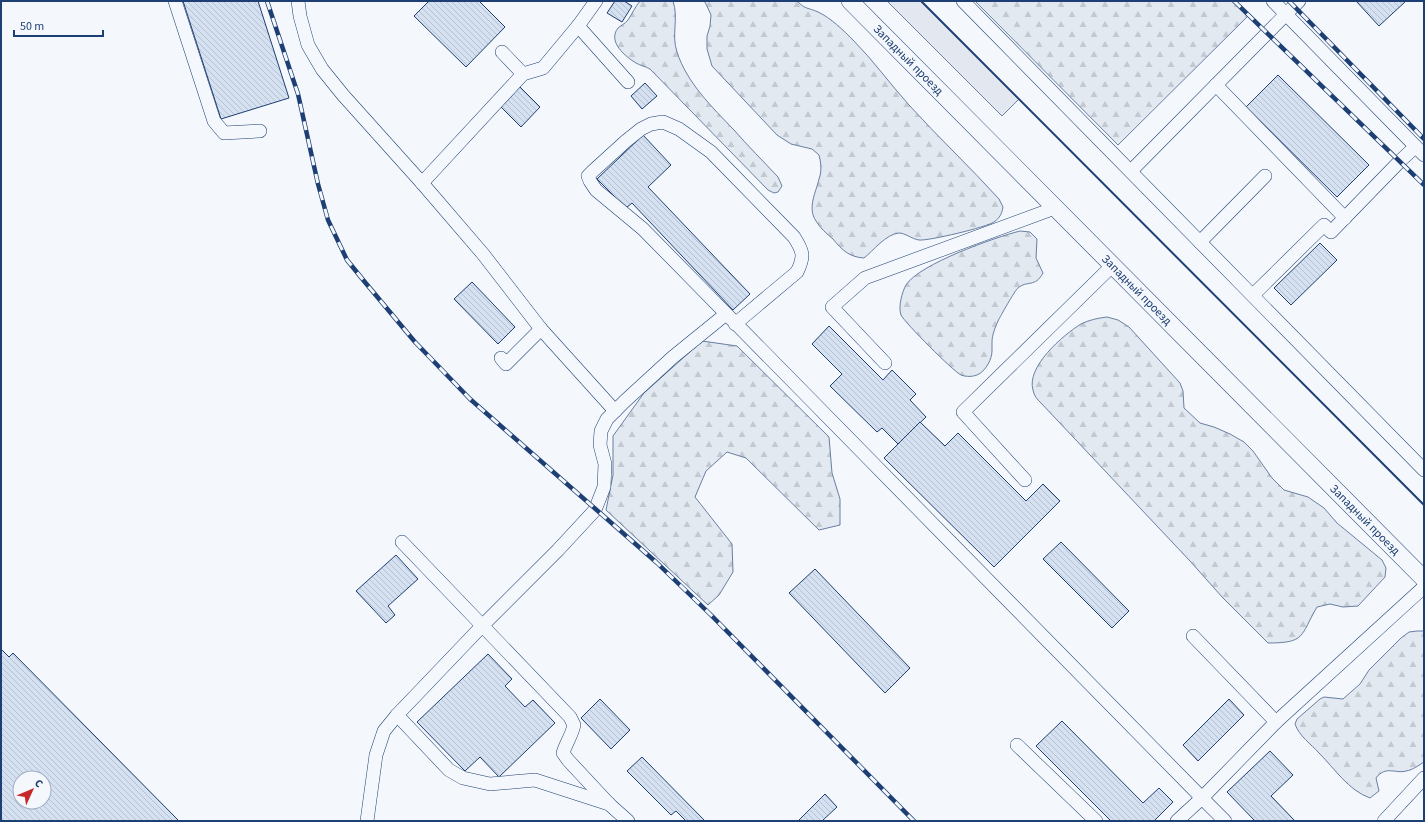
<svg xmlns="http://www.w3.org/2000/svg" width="1425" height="822" font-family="'Source Sans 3',sans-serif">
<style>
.forest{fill:url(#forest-firs);stroke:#687fa3}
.parking{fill:#e3e8f0;stroke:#687fa3}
.building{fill:url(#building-back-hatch);stroke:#1d3f73;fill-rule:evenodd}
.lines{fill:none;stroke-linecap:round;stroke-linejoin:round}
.minor-casing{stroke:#1d3f73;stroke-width:14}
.major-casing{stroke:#1d3f73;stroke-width:18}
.minor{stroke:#f4f7fb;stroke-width:13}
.major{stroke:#f4f7fb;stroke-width:17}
.rail-casing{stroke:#1d3f73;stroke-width:4.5}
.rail{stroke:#f4f7fb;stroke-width:3;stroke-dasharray:9;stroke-linecap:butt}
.wall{stroke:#1d3f73;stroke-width:2}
.labels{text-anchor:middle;stroke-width:3;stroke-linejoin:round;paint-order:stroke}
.street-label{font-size:12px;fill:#1d3f73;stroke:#f4f7fb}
</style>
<defs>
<pattern id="forest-firs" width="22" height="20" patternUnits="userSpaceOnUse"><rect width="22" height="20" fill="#e3e9f0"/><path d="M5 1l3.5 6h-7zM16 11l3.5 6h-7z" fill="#c2c9d1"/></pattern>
<pattern id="building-back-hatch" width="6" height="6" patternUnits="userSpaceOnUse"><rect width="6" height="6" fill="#d5e0f0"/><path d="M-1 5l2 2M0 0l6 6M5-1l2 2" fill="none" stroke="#b6c1d1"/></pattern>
</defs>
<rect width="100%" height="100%" fill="#f4f7fb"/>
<!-- forest -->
<g class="forest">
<path d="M 640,1 L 673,1 C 679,19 671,34 677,52 C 687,83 712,107 734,130 C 748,146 763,161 778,177 L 782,186 L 778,192 L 774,193 L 768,190 L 650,69 C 645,66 641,66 636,63 C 626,57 607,42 618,28 C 621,25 625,24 628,20 C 632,14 635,7 640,1 Z"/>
<path d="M 704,1 L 797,1 C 806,10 807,7 818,12 C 831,18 843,30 853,40 C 873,60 890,84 909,105 C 938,137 970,167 999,199 L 1003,207 C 1002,213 1000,218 994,222 C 987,227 929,241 919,240 C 912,239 905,233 899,233 C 886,234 873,251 864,258 C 849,257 842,250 833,239 C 827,234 820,228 816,221 C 807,208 816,192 819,179 C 822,171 821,163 819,155 L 812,149 L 791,144 L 777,135 L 712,66 L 707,49 L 707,36 L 710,26 L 711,15 L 706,4 Z"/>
<path d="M 975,1 L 1233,1 L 1248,16 L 1118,145 Z"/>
<path d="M 1020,231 L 1030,232 L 1037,239 L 1036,258 L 1043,273 C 1035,288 1027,280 1018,288 C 1015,290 1000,317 998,321 C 995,328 992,335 992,342 C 992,345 992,348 992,351 C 992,359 986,370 979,374 C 974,377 966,377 961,375 C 953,371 905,323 901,315 C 898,307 902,292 906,285 C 919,264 996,237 1020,231 Z"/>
<path d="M 1107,317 L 1118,320 L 1129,327 L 1180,383 L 1183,391 L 1184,408 L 1200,423 L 1214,427 L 1230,434 L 1244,442 L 1253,451 L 1272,478 L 1284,490 L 1308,497 L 1324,508 L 1337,523 L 1382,560 L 1386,568 L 1385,577 L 1358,606 L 1343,607 L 1330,604 L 1317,607 C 1300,636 1306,643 1268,643 L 1223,598 L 1190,561 L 1041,403 C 1037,399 1034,396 1033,390 C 1026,367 1063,335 1081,324 C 1089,320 1098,318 1107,317 Z"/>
<path d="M 702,341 L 737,346 L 829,437 L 832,473 L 840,499 L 840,525 L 819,530 L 746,458 L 727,452 L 706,471 L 695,497 L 732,544 L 733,572 L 719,595 L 708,605 L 606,510 L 613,475 L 613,436 L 644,393 Z"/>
<path d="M 1417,631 L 1424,631 L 1424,762 C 1419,765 1413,770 1406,771 C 1395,774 1386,765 1376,778 L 1379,791 L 1370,798 C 1348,790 1335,769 1319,753 C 1311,744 1299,736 1295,724 L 1297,719 L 1320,699 L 1324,697 L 1343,699 L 1360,684 L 1369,670 L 1401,638 L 1409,632 Z"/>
</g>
<!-- parking -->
<path class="parking" d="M 887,1 L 921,1 L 1019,99 L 1002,116 Z"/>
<!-- building -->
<g class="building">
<path d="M 183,1 L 258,1 L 289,98 L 221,119 Z"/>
<path d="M 429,1 L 479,1 L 505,27 L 466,67 L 414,16 Z"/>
<path d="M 615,1 L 624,1 L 632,6 L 622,22 L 607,13 Z"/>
<path d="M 1356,1 L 1406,1 L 1379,26 Z"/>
<path d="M 1278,75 L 1369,165 L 1337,197 L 1246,107 Z"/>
<path d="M 645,83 L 657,96 L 642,109 L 631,96 Z"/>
<path d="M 520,87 L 540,107 L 521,127 L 500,106 Z"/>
<path d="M 643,135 L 671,165 L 648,187 L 750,294 L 733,310 L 632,203 L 626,208 L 597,179 Z"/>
<path d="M 1320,243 L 1337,260 L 1291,305 L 1274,288 Z"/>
<path d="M 472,282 L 515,327 L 498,344 L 454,299 Z"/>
<path d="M 829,326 L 883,380 L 892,370 L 916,394 L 910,400 L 926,417 L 898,444 L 882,428 L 877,432 L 830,386 L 842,374 L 812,344 Z"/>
<path d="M 920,422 L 945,446 L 958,433 L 1026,501 L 1043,484 L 1060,501 L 994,567 L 884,458 Z"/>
<path d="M 1061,542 L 1129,611 L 1112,628 L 1043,559 Z"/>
<path d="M 396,555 L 418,579 L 388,606 L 395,615 L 386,623 L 356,591 Z"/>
<path d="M 815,569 L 910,668 L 885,693 L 789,593 Z"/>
<path d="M 1,649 L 9,657 L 13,653 L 179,821 L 1,821 ZM 20,778 L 44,778 L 44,802 L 20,802 Z"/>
<path d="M 488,654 L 512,679 L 505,686 L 525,707 L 533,700 L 555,723 L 499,777 L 480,757 L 465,771 L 417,722 Z"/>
<path d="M 600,699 L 630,730 L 611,749 L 581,718 Z"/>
<path d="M 1229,699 L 1244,715 L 1198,761 L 1183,745 Z"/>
<path d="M 1062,721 L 1143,803 L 1159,788 L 1173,802 L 1154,821 L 1111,821 L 1036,746 Z"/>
<path d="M 1270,751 L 1293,775 L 1271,796 L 1295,821 L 1255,821 L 1227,792 Z"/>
<path d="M 642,757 L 705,821 L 686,821 L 676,811 L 671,815 L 627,771 Z"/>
<path d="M 825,794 L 837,807 L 822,821 L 798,821 Z"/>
</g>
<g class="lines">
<defs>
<g id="minor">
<path d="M 175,1 L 214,121 L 224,133 L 260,131"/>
<path d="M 298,1 L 300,16 L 308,45 L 322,69 L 343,95 L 422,183 L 483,254 L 541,329 L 615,411"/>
<path d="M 963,1 L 1424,470"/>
<path d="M 1273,1 L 1424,155"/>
<path d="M 578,26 L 628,82"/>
<path d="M 502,52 L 523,74"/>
<path d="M 1216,85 L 1345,218"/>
<path d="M 1131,171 L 1299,1"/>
<path d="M 422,183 L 523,74 L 543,68 L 578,26 L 596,1"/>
<path d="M 1200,242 L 1265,176"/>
<path d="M 1253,295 L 1324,225 L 1331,232 L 1400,161 L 1415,147"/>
<path d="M 735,324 L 797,272 C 805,256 803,251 794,237 L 711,152 L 679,129 L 663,122 L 651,124 L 641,129 L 626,141 L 593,171 L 588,176 L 590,181 L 596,190 L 643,229 L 1202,798 L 1225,821"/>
<path d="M 501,358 L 506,364 L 541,329"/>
<path d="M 885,363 L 832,307 L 865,278 L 1055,208"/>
<path d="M 1025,480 L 963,412 L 1112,266"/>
<path d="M 402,542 L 570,717 L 574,725 C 572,735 566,743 563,753 L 568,760 L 609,804"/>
<path d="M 1193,636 L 1276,722"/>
<path d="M 397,715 L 449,770 L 463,778 L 490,784 L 535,780 L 609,804 L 628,821"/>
<path d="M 1017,745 L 1096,821"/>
<path d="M 367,821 L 376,755 L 384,731 L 397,715 L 483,625 L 558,550 L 595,510 L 604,487 L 605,464 L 600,445 L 601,431 L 607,419 L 625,401 L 673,357 L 726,314"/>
<path d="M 1177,821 L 1202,798 L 1276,722 L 1424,587"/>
<path d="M 1384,821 L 1424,778"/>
</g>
<g id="major">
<path id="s1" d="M 850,1 L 1424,579"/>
</g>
</defs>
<!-- minor casing -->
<use href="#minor" class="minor-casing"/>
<!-- major casing -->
<use href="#major" class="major-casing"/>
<!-- minor -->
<use href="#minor" class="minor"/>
<!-- major -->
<use href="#major" class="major"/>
<defs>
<g id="rail">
<path d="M 267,1 L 298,94 L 318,184 L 328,220 L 347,260 L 364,281 L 415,342 L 470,399 L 656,562 L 711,615 L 914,821"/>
<path d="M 1234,1 L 1424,185"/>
<path d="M 1289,1 L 1424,139"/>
</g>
</defs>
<!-- rail casing -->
<use href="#rail" class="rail-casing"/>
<!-- rail -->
<use href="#rail" class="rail"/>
<!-- wall -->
<path class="wall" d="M 921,1 L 1424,505"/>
</g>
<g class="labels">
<!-- street labels -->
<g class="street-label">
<text dy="4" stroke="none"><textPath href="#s1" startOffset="83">Западный проезд</textPath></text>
<text dy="4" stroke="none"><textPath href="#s1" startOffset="407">Западный проезд</textPath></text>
<text dy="4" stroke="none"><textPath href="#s1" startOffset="731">Западный проезд</textPath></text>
</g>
</g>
<!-- border -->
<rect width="1425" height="822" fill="none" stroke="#1d3f73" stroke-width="4"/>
<!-- north arrow -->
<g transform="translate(32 790) rotate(46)"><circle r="19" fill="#f4f7fb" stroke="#9eadc5"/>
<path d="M0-3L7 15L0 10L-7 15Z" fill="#c62828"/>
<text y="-6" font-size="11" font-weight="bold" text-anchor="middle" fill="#1d3f73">С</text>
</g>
<!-- scale -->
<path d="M14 30v6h89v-6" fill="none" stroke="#1d3f73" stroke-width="2"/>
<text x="20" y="30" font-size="12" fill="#1d3f73" stroke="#f4f7fb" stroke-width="3" paint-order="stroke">50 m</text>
</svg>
